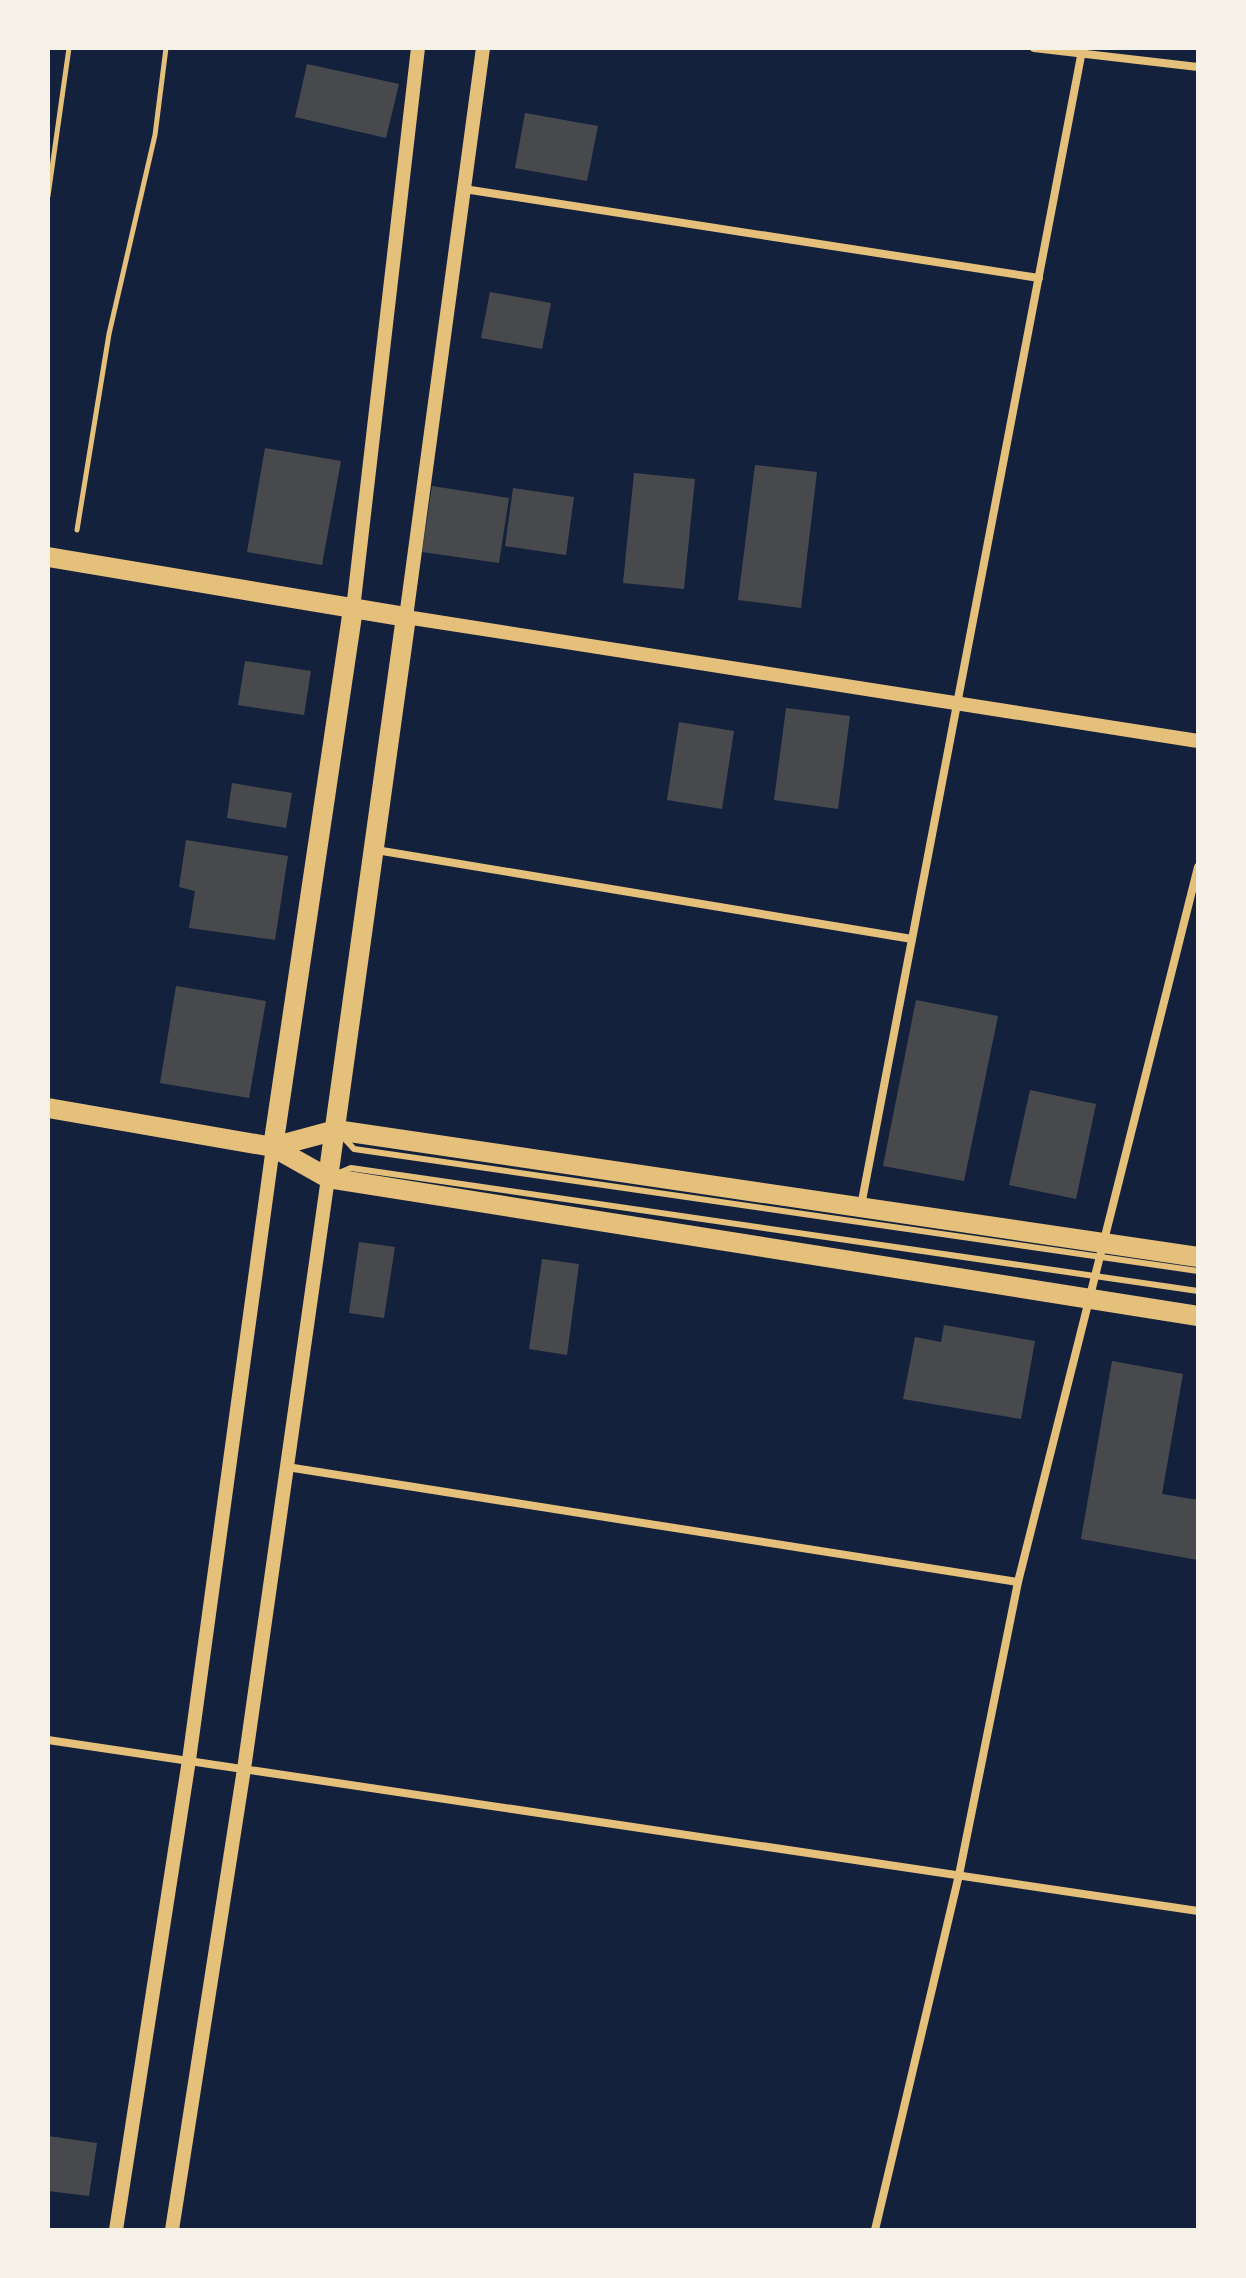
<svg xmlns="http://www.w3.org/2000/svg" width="1246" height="2278" font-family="'Titillium Web',sans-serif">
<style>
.building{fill:#48494c}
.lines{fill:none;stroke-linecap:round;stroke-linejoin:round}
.path{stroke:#e5c07b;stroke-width:5}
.service{stroke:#e5c07b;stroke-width:6}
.minor{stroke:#e5c07b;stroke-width:8}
.tertiary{stroke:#e5c07b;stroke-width:14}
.primary{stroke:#e5c07b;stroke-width:20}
</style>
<rect width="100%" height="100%" fill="#14213d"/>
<!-- building -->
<g class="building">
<path d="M 307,64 L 399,84 L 386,138 L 295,117 Z"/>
<path d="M 525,113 L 598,126 L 587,181 L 515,168 Z"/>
<path d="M 490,292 L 551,303 L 542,349 L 481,338 Z"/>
<path d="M 265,448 L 341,461 L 322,565 L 247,552 Z"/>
<path d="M 755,465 L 817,472 L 801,608 L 738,600 Z"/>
<path d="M 634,473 L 695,479 L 684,589 L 623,583 Z"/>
<path d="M 432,486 L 509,498 L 499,563 L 422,552 Z"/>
<path d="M 513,488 L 574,497 L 566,555 L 505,546 Z"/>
<path d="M 245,661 L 311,671 L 304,715 L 238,705 Z"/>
<path d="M 786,708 L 850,716 L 838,809 L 774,800 Z"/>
<path d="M 679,722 L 734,731 L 722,809 L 667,800 Z"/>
<path d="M 232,783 L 292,793 L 286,828 L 227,818 Z"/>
<path d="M 186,840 L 288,856 L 275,940 L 189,928 L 195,891 L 179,887 Z"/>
<path d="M 176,986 L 266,1001 L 249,1098 L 160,1083 Z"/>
<path d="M 916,1000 L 998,1016 L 964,1181 L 883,1166 Z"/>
<path d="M 1030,1090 L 1096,1104 L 1076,1199 L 1009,1185 Z"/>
<path d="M 359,1242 L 395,1247 L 384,1318 L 349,1313 Z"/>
<path d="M 542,1259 L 579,1264 L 567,1355 L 529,1349 Z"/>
<path d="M 944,1325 L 1035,1341 L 1021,1419 L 903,1399 L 915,1337 L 941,1342 Z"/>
<path d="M 1112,1361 L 1183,1374 L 1162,1494 L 1198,1500 L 1198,1560 L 1081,1539 Z"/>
<path d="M 48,2136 L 97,2143 L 89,2196 L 48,2191 Z"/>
</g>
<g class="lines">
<!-- path -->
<g class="path">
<path d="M 48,196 L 69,48"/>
<path d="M 77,530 L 109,334 L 155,135 L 166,48"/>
</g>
<!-- service -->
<g class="service">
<path d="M 343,1137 L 354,1149 L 1198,1271"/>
<path d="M 339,1173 L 351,1168 L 1198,1291"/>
</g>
<!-- minor -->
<g class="minor">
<path d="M 1034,48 L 1198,67"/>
<path d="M 464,189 L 1039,278"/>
<path d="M 376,850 L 912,939"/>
<path d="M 861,1206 L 1081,56"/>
<path d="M 287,1467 L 1018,1582"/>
<path d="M 48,1740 L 1198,1911"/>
<path d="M 875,2230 L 959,1875 L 1018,1582 L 1198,867"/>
</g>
<!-- tertiary -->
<g class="tertiary">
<path d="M 483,48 L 406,617 L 1198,741"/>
<path d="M 353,609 L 418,48"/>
<path d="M 116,2230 L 189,1760 L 273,1147"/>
<path d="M 172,2230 L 244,1769 L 328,1178"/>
</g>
<!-- primary -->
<g class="primary">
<path d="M 48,557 L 406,617 L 328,1178"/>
<path d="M 48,1108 L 273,1147 L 328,1178 L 1198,1316"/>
<path d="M 273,1147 L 336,1130 L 1198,1257"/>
<path d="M 273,1147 L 353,609"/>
</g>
</g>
<!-- border -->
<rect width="1246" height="2278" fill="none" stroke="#f6f1e7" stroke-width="100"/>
</svg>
